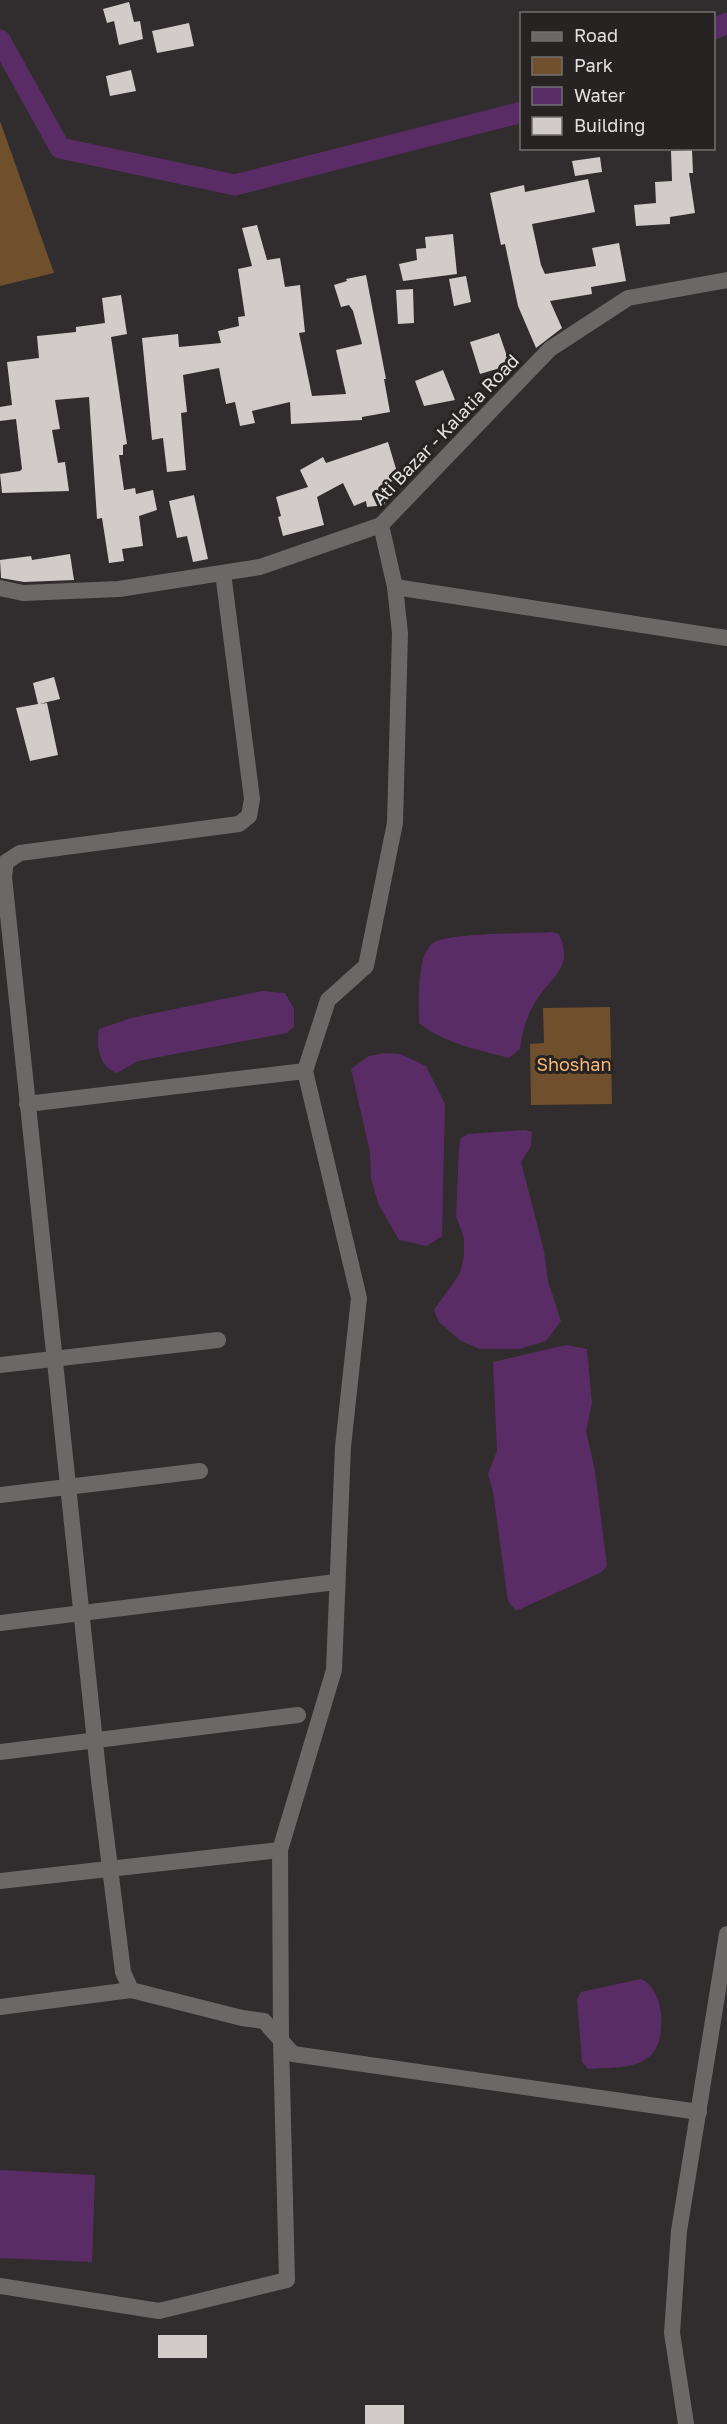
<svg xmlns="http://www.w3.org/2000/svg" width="727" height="2424" font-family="'Golos Text',sans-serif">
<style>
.green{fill:#704f2d}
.water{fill:#5a2c65}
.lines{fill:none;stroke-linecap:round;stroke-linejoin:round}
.canal{stroke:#5a2c65;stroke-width:21}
.building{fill:#d1cbca}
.minor{stroke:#6d6868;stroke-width:16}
.secondary{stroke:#6d6868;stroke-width:16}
.labels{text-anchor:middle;stroke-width:6;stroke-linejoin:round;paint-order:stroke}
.street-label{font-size:18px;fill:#e3e1e1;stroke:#272323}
.park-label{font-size:18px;fill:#f7b877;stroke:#272323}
</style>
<rect width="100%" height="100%" fill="#312c2d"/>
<!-- green -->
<g class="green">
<path d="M 0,121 L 54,273 L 0,286 Z"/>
<path d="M 610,1007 L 612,1104 L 531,1105 L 530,1044 L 544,1043 L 543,1008 Z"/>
</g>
<!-- water -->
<g class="water">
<path d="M 552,932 L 559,934 C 573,965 556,973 539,996 C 528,1012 522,1030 520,1049 L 509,1058 C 479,1050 443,1043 419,1023 C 419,1004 416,955 433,943 C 447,932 529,934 552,932 Z"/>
<path d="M 262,991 L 285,993 L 294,1009 L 294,1026 L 287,1033 L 138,1061 L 117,1073 C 99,1068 96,1045 99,1029 L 131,1018 Z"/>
<path d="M 385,1053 L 400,1054 L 426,1066 L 445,1104 L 442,1236 L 427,1246 L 399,1240 L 379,1205 L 371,1179 L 370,1152 L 351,1069 L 369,1056 Z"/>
<path d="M 525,1130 L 532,1132 L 531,1146 L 521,1162 L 544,1251 L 548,1281 L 561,1321 L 546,1341 L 520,1349 L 480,1349 L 461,1341 L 439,1322 L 434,1310 L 460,1273 L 464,1256 L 464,1238 L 456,1216 L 459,1147 L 461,1138 L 468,1134 Z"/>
<path d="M 566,1345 L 587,1349 L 592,1403 L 586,1431 L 595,1471 L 607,1566 L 600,1573 L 516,1611 L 508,1601 L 493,1492 L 488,1474 L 497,1451 L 493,1362 Z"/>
<path d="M 641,1979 C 664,1988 668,2038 651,2055 C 637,2070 607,2067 588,2069 L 582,2062 L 577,1999 L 581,1992 Z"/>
<path d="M 0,2170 L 95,2175 L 92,2262 L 0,2258 Z"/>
</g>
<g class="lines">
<!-- canal -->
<g class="canal">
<path d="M 714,29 L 727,23"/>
<path d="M 0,40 L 60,148 L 235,185 L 522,112"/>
</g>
</g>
<!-- building -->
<g class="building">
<path d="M 129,2 L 134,22 L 140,21 L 143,39 L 119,45 L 114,21 L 107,23 L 103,9 Z"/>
<path d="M 189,23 L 194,46 L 157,53 L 152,31 Z"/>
<path d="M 131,70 L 136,91 L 110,96 L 106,76 Z"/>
<path d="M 692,150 L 693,173 L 689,173 L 695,213 L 670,217 L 670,224 L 636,226 L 634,205 L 656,203 L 655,182 L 672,181 L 671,151 Z"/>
<path d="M 600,157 L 602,172 L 575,176 L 572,161 Z"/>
<path d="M 588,179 L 595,212 L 532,224 L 541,265 L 545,274 L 596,266 L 592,248 L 619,243 L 626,281 L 591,287 L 592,294 L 550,301 L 562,328 L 536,348 L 518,306 L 505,244 L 501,245 L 490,193 L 524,185 L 525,192 Z"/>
<path d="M 257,225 L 267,260 L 280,258 L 285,287 L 300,285 L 305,332 L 299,333 L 312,396 L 346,394 L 336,350 L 362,344 L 353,311 L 349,305 L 341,307 L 334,285 L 347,281 L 346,279 L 366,275 L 386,379 L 384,379 L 390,412 L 362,417 L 362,420 L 291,424 L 290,402 L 252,411 L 255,423 L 240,426 L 235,402 L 226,404 L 219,368 L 183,375 L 187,412 L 181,413 L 186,470 L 167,472 L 163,438 L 152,440 L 142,338 L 178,334 L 179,347 L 221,343 L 218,331 L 239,326 L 238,317 L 245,316 L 238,269 L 252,266 L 242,228 Z"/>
<path d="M 453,234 L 457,274 L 403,281 L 399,264 L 417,260 L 416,249 L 426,248 L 425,237 Z"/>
<path d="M 466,276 L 471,302 L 454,306 L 449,279 Z"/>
<path d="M 413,289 L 414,323 L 398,324 L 396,290 Z"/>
<path d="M 121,295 L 127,334 L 111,337 L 127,444 L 123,445 L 123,455 L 119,455 L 124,490 L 135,488 L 136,494 L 153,490 L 157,510 L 139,516 L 143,546 L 122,549 L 124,561 L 109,563 L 102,518 L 97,519 L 89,397 L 55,400 L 60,429 L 52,430 L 58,463 L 65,462 L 69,491 L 2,493 L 0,474 L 20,471 L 22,469 L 16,419 L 0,421 L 0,407 L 12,405 L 7,362 L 39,358 L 37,336 L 76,332 L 76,327 L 105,323 L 102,298 Z"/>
<path d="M 499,333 L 510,365 L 480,374 L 470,342 Z"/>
<path d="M 443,370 L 455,400 L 424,406 L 415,381 Z"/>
<path d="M 388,442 L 399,479 L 383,484 L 385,505 L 367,507 L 366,501 L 354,506 L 343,483 L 317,497 L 324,525 L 283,536 L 278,517 L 281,516 L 276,497 L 308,487 L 300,470 L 323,457 L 326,463 Z"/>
<path d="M 194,495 L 208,559 L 193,562 L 187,536 L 177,538 L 169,501 Z"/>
<path d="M 70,554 L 74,580 L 24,582 L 1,578 L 0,560 L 31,556 L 32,560 Z"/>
<path d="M 54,677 L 60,699 L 39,704 L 47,703 L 58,755 L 30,761 L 16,708 L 38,704 L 33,683 Z"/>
<rect x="158" y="2335" width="49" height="23"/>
<rect x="365" y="2405" width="39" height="19"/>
</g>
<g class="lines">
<!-- minor -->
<g class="minor">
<path d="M 223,573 L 252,799 L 249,816 L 239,824 L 20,853 L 6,862 L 4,877 L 99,1780 L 123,1972 L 131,1990 L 242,2018 L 264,2021 L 293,2054 L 699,2112"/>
<path d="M 395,587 L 727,638"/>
<path d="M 27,1104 L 305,1071"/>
<path d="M 0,1365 L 218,1340"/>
<path d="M 0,1495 L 200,1471"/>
<path d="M 0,1623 L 336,1582"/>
<path d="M 0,1752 L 298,1715"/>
<path d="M 0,1881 L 280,1850"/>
<path d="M 0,2007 L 131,1990"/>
<path d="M 0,2286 L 159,2311 L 287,2280 L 281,2041 L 280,1850 L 334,1670 L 343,1447 L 359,1298 L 305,1071 L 328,1000 L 366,966 L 395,823 L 400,633 L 395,587 L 381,525"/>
<path d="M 686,2424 L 672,2333 L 679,2231 L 727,1934"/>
</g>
<!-- secondary -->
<path class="secondary" d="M 0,588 L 23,593 L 119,589 L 260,567 L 381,525 L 550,349 L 628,298 L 727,280"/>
</g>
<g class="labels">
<!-- street labels -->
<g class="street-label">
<text transform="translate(446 430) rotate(-46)" y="6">Ati Bazar - Kalatia Road</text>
</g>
<!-- park labels -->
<g class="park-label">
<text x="574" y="1071">Shoshan</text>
</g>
</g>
<!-- legend -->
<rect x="520" y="12" width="195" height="138" fill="#272323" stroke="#726f6f" stroke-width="1.5"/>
<rect x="532" y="32" width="30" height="9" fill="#6d6868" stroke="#726f6f" stroke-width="1.5"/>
<text x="574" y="42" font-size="18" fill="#e3e1e1">Road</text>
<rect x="532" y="57" width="30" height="18" fill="#704f2d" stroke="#726f6f" stroke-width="1.5"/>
<text x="574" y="72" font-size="18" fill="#e3e1e1">Park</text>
<rect x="532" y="87" width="30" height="18" fill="#5a2c65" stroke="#726f6f" stroke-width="1.5"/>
<text x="574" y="102" font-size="18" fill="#e3e1e1">Water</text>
<rect x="532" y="117" width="30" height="18" fill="#d1cbca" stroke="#726f6f" stroke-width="1.5"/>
<text x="574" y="132" font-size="18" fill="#e3e1e1">Building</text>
</svg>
